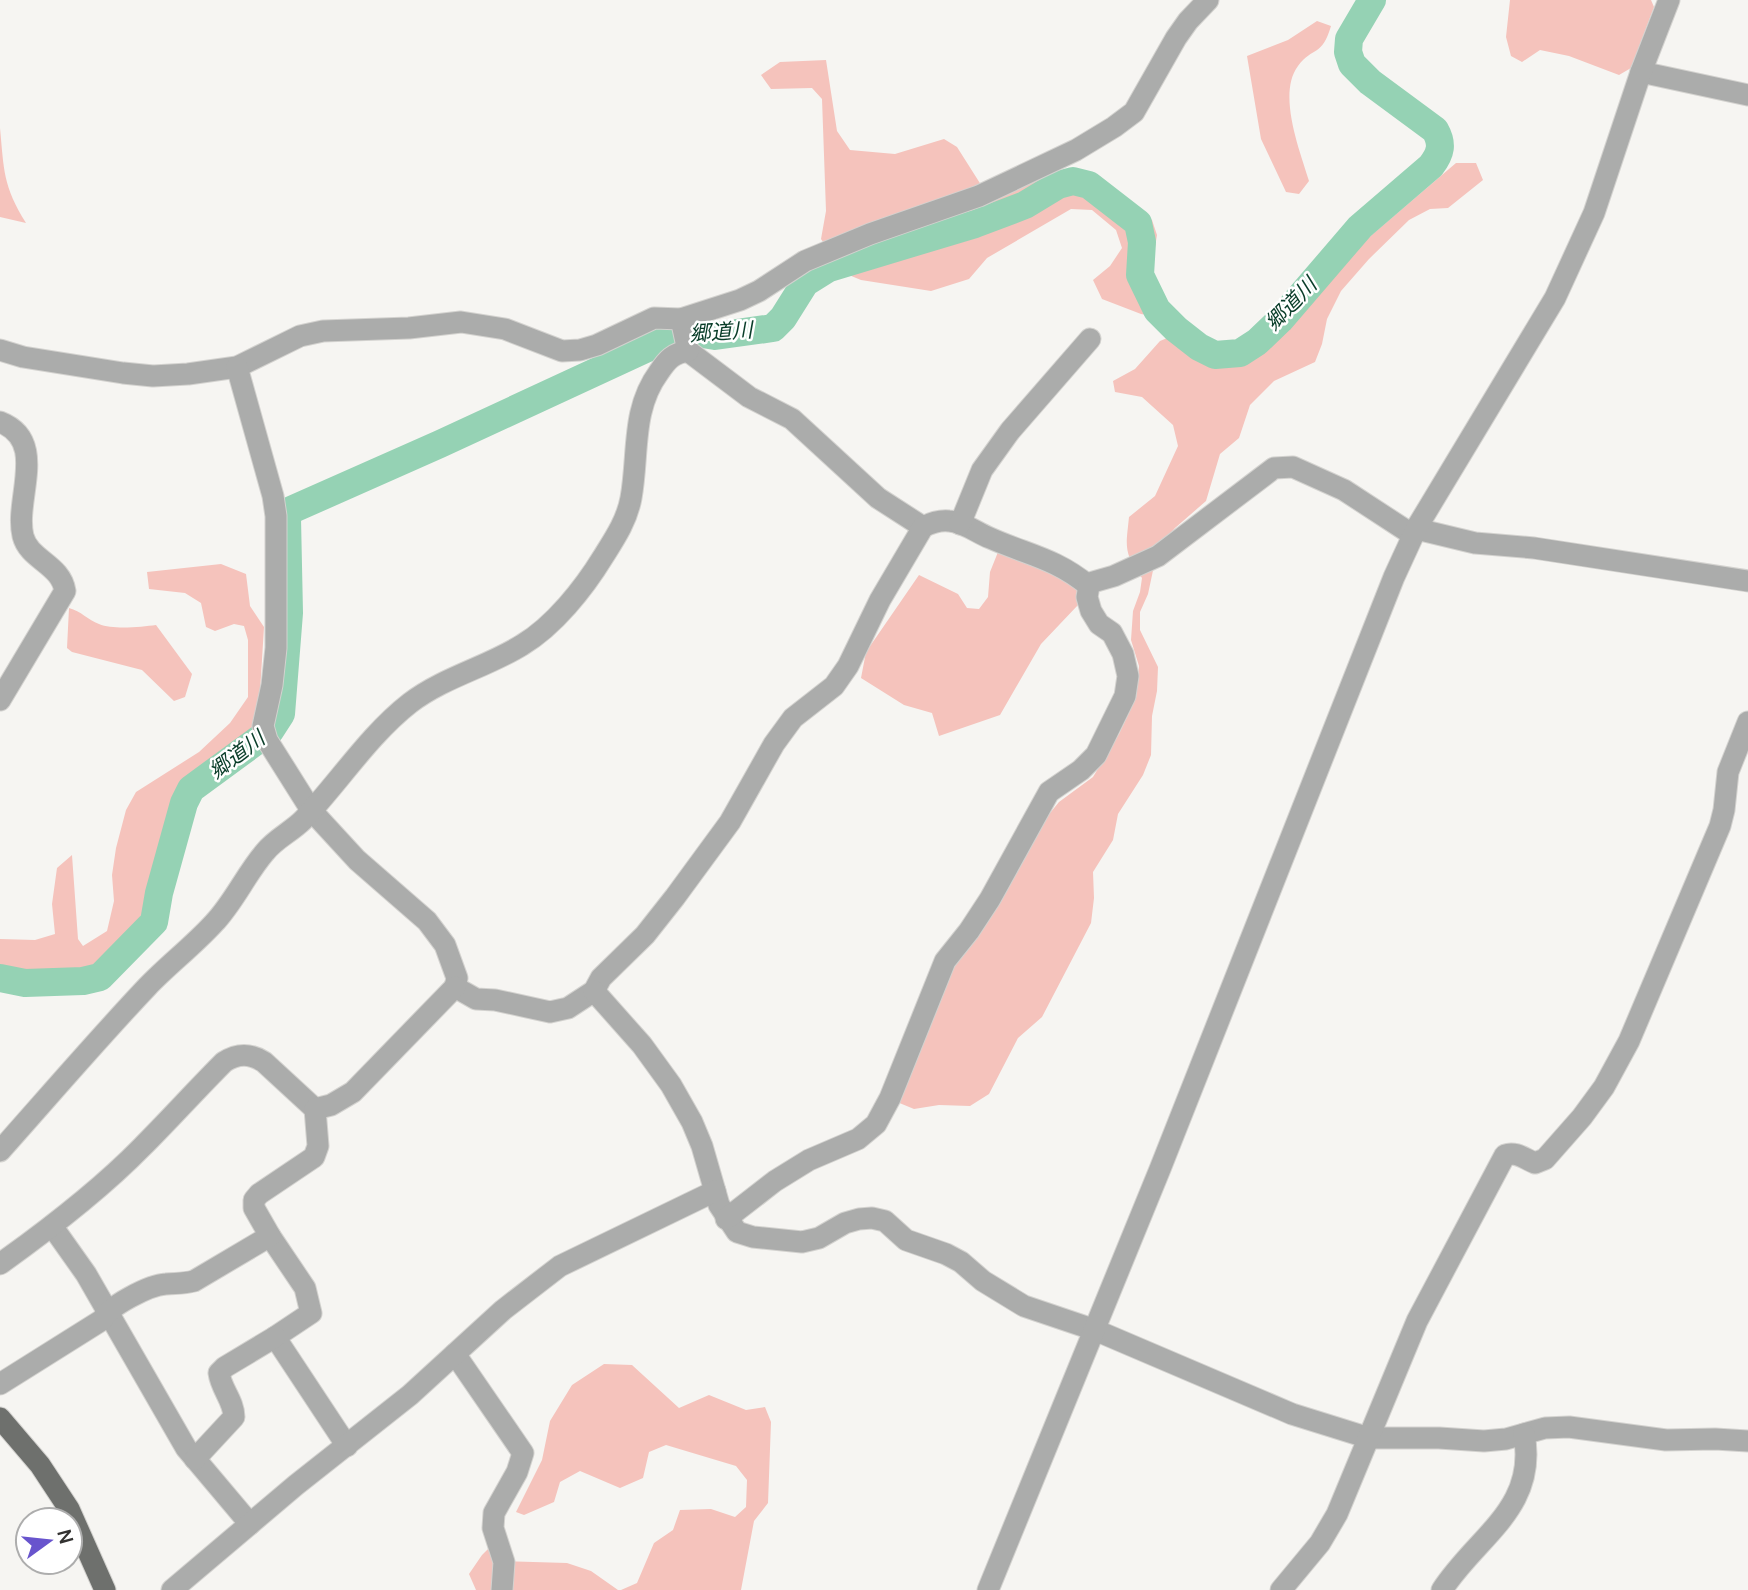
<svg xmlns="http://www.w3.org/2000/svg" width="1748" height="1590" font-family="Manrope,'Noto Sans JP',sans-serif">
<style>
.green{fill:#f5c3bc}
.lines{fill:none;stroke-linecap:round;stroke-linejoin:round}
.river{stroke:#95d2b4;stroke-width:28}
.minor-casing{stroke:#d3d2cf;stroke-width:23}
.major-casing{stroke:#d3d2cf;stroke-width:23}
.minor{stroke:#abacab;stroke-width:21}
.major{stroke:#6e706d;stroke-width:21}
.labels{text-anchor:middle;stroke-width:5;stroke-linejoin:round;paint-order:stroke}
.water-label{font-size:21px;font-style:italic;fill:#093d29;stroke:#fff}
</style>
<rect width="100%" height="100%" fill="#f6f5f2"/>
<!-- green -->
<g class="green">
<path d="M 1510,0 L 1651,0 L 1654,7 L 1631,68 L 1619,75 L 1569,56 L 1540,50 L 1522,62 L 1511,56 L 1506,37 Z"/>
<path d="M 1317,21 L 1331,26 C 1322,57 1313,46 1298,66 C 1277,94 1300,151 1309,181 L 1299,194 L 1286,192 L 1261,139 L 1247,56 L 1288,40 Z"/>
<path d="M 826,60 L 837,131 L 850,150 L 895,154 L 944,139 L 957,147 L 983,188 L 1027,183 L 1055,174 L 1098,180 L 1152,220 L 1157,235 L 1152,266 L 1153,285 L 1161,298 L 1153,316 L 1141,314 L 1102,299 L 1093,280 L 1110,266 L 1122,248 L 1116,230 L 1092,210 L 1071,209 L 987,258 L 969,279 L 931,291 L 861,280 L 844,273 L 821,239 L 826,211 L 822,99 L 812,88 L 771,89 L 761,75 L 780,62 Z"/>
<path d="M 0,128 C 4,170 3,186 26,223 L 0,217 Z"/>
<path d="M 1456,163 L 1476,163 L 1483,180 L 1448,208 L 1430,209 L 1409,220 L 1369,259 L 1341,291 L 1327,319 L 1322,344 L 1315,362 L 1274,381 L 1250,405 L 1239,438 L 1220,454 L 1206,501 L 1175,528 L 1158,547 L 1148,594 L 1140,612 L 1140,630 L 1158,667 L 1157,691 L 1152,716 L 1151,755 L 1143,775 L 1118,814 L 1113,840 L 1093,872 L 1094,898 L 1091,923 L 1042,1017 L 1018,1038 L 989,1094 L 970,1106 L 939,1105 L 914,1109 L 897,1102 L 953,967 L 1037,829 L 1059,802 L 1093,777 L 1119,734 L 1136,698 L 1139,666 L 1131,640 L 1133,611 L 1140,592 L 1142,578 C 1123,552 1126,547 1129,517 L 1155,496 L 1178,446 L 1173,425 L 1142,397 L 1115,392 L 1113,381 L 1135,369 L 1160,341 L 1172,336 L 1205,364 L 1234,365 L 1261,353 L 1289,328 L 1326,279 L 1367,239 Z"/>
<path d="M 998,552 L 1079,582 L 1078,605 L 1041,644 L 1000,715 L 939,736 L 932,713 L 904,705 L 861,678 L 866,652 L 919,575 L 958,594 L 967,608 L 979,609 L 988,597 L 990,572 Z"/>
<path d="M 221,564 L 246,574 L 250,606 L 264,627 L 259,708 L 248,737 L 190,783 L 172,805 L 148,903 L 126,942 L 112,958 L 80,971 L 23,977 L 0,973 L 0,939 L 35,940 L 55,934 L 52,904 L 57,868 L 72,855 L 78,939 L 83,946 L 107,931 L 114,901 L 112,875 L 116,848 L 126,810 L 136,792 L 199,752 L 230,723 L 248,697 L 248,640 L 244,626 L 234,624 L 215,631 L 206,627 L 201,603 L 185,593 L 149,589 L 147,572 Z"/>
<path d="M 69,608 C 81,611 88,620 99,624 C 113,630 141,627 156,625 L 192,674 L 185,697 L 174,701 L 142,670 L 72,652 L 67,648 Z"/>
<path d="M 604,1364 L 632,1365 L 679,1408 L 709,1395 L 746,1410 L 765,1407 L 771,1422 L 768,1503 L 754,1521 L 741,1590 L 621,1590 L 637,1583 L 654,1543 L 673,1530 L 680,1510 L 711,1509 L 735,1517 L 746,1507 L 747,1480 L 736,1466 L 666,1445 L 649,1452 L 643,1478 L 620,1488 L 580,1471 L 560,1482 L 554,1502 L 524,1515 L 516,1512 L 542,1460 L 550,1421 L 572,1385 Z"/>
<path d="M 493,1544 L 499,1561 L 567,1563 L 591,1571 L 618,1590 L 476,1590 L 469,1574 L 482,1555 Z"/>
</g>
<g class="lines">
<!-- river -->
<path class="river" d="M 0,978 L 25,983 L 83,981 L 100,977 L 154,922 L 159,893 L 184,803 L 191,789 L 270,731 L 281,714 L 289,613 L 287,518 L 291,510 L 440,444 L 669,338 L 690,332 L 715,336 L 773,328 L 783,318 L 805,283 L 829,268 L 975,224 L 1025,205 L 1058,185 L 1073,181 L 1089,185 L 1138,223 L 1142,242 L 1140,275 L 1157,310 L 1176,329 L 1199,347 L 1215,355 L 1240,353 L 1257,342 L 1280,320 L 1360,227 L 1431,166 C 1441,153 1443,144 1435,130 L 1370,82 L 1352,64 L 1348,52 L 1349,39 L 1372,0"/>
<defs>
<g id="minor">
<path d="M 1641,72 L 1748,95"/>
<path d="M 681,319 L 688,351 L 749,397 L 792,419 L 878,498 L 923,527"/>
<path d="M 0,350 L 23,357 L 123,373 L 153,376 L 188,374 L 237,367 L 300,336 L 323,331 L 409,328 L 461,322 L 505,329 L 562,351 L 580,350 L 597,345 L 654,318 L 681,319 L 740,300 L 759,291 L 805,261 L 870,234 L 979,196 L 1076,150 L 1114,127 L 1134,112 L 1176,38 L 1188,21 L 1208,0"/>
<path d="M 237,367 L 273,496 L 276,516 L 276,648 L 272,685 L 263,726 L 267,740 L 311,810 L 357,860 L 427,921 L 445,945 L 457,978 L 455,987 L 476,999 L 495,1000 L 550,1012 L 568,1008 L 594,991 L 601,978 L 645,935 L 675,897 L 730,822 L 774,744 L 793,718 L 834,686 L 848,666 L 880,600 L 923,527 C 931,523 940,520 949,521 C 964,522 977,533 990,538 C 1028,555 1055,558 1089,586"/>
<path d="M 0,422 C 49,441 14,499 23,536 C 29,560 61,564 65,591 L 0,700"/>
<path d="M 960,524 L 982,470 L 1010,431 L 1090,339"/>
<path d="M 1417,527 L 1425,531 L 1475,543 L 1534,548 L 1748,581"/>
<path d="M 594,991 L 642,1045 L 671,1085 L 692,1122 L 702,1146 L 719,1205 L 737,1232 L 753,1237 L 802,1242 L 819,1238 L 845,1223 L 859,1219 L 872,1218 L 885,1221 L 906,1240 L 946,1254 L 961,1262 L 983,1281 L 1024,1306 L 1095,1330 L 1292,1414 L 1369,1438 L 1439,1438 L 1484,1441 L 1506,1439 L 1545,1428 L 1569,1427 L 1666,1440 L 1715,1439 L 1748,1441"/>
<path d="M 0,1151 C 49,1096 96,1041 147,987 C 168,965 193,946 214,923 C 234,902 246,874 265,852 C 275,839 291,832 303,820 C 339,782 369,735 410,703 C 444,677 487,667 522,645 C 554,626 584,588 603,557 C 615,538 627,520 631,498 C 639,454 631,410 659,372 C 667,360 673,353 688,351"/>
<path d="M 726,1219 L 775,1181 L 809,1160 L 858,1139 L 876,1124 L 890,1098 L 945,961 L 969,931 L 990,899 L 1049,792 L 1081,770 L 1096,755 L 1125,696 L 1128,676 L 1123,654 L 1112,633 L 1099,624 L 1091,611 L 1087,597 L 1089,586 L 1093,582 L 1114,576 L 1158,556 L 1274,468 L 1293,467 L 1344,490 L 1413,535"/>
<path d="M 52,1226 L 86,1274 L 186,1448 L 250,1524"/>
<path d="M 270,1236 L 305,1288 L 311,1313 L 275,1337 L 347,1446"/>
<path d="M 0,1264 C 49,1229 99,1191 142,1147 C 170,1119 196,1090 224,1062 C 238,1053 250,1053 264,1062 L 315,1109"/>
<path d="M 455,1354 L 523,1453 L 517,1472 L 494,1513 L 493,1528 L 504,1562 L 502,1590"/>
<path d="M 0,1384 L 102,1320 C 109,1306 149,1285 166,1284 C 176,1283 183,1284 194,1281 L 270,1236 L 254,1208 L 254,1200 L 259,1194 L 314,1157 L 318,1146 L 315,1109 L 331,1105 L 353,1092 L 455,987"/>
<path d="M 195,1459 L 234,1417 C 234,1401 221,1389 219,1373 L 225,1367 L 275,1337"/>
<path d="M 172,1590 L 296,1485 L 410,1395 L 503,1310 L 560,1266 L 715,1191"/>
<path d="M 988,1590 L 1160,1169 L 1394,577 L 1417,527 L 1555,298 L 1594,213 L 1641,72 L 1669,0"/>
<path d="M 1281,1590 L 1320,1543 L 1337,1514 L 1417,1321 L 1505,1155 C 1516,1151 1525,1159 1535,1163 L 1545,1159 L 1582,1117 L 1604,1087 L 1629,1041 L 1720,826 L 1724,810 L 1728,772 L 1748,722"/>
<path d="M 1442,1590 C 1477,1536 1538,1508 1524,1434"/>
</g>
<path id="major" d="M 0,1418 L 40,1465 L 69,1509 L 105,1590"/>
</defs>
<!-- minor casing -->
<use href="#minor" class="minor-casing"/>
<!-- major casing -->
<use href="#major" class="major-casing"/>
<!-- minor -->
<use href="#minor" class="minor"/>
<!-- major -->
<use href="#major" class="major"/>
</g>
<g class="labels">
<!-- water labels -->
<g class="water-label">
<text transform="translate(1291 304) rotate(-46)" y="7">郷道川</text>
<text transform="translate(721 332) rotate(-4)" y="7">郷道川</text>
<text transform="translate(237 755) rotate(-37)" y="7">郷道川</text>
</g>
</g>
<!-- north arrow -->
<g transform="translate(49 1541) rotate(75)"><circle r="33" fill="#ffffff" stroke="#adadad" stroke-width="2"/>
<path d="M0-5L12 26L0 18L-12 26Z" fill="#6854cd"/>
<text y="-10" font-size="19" font-weight="bold" text-anchor="middle" fill="#333231">N</text>
</g>
</svg>
